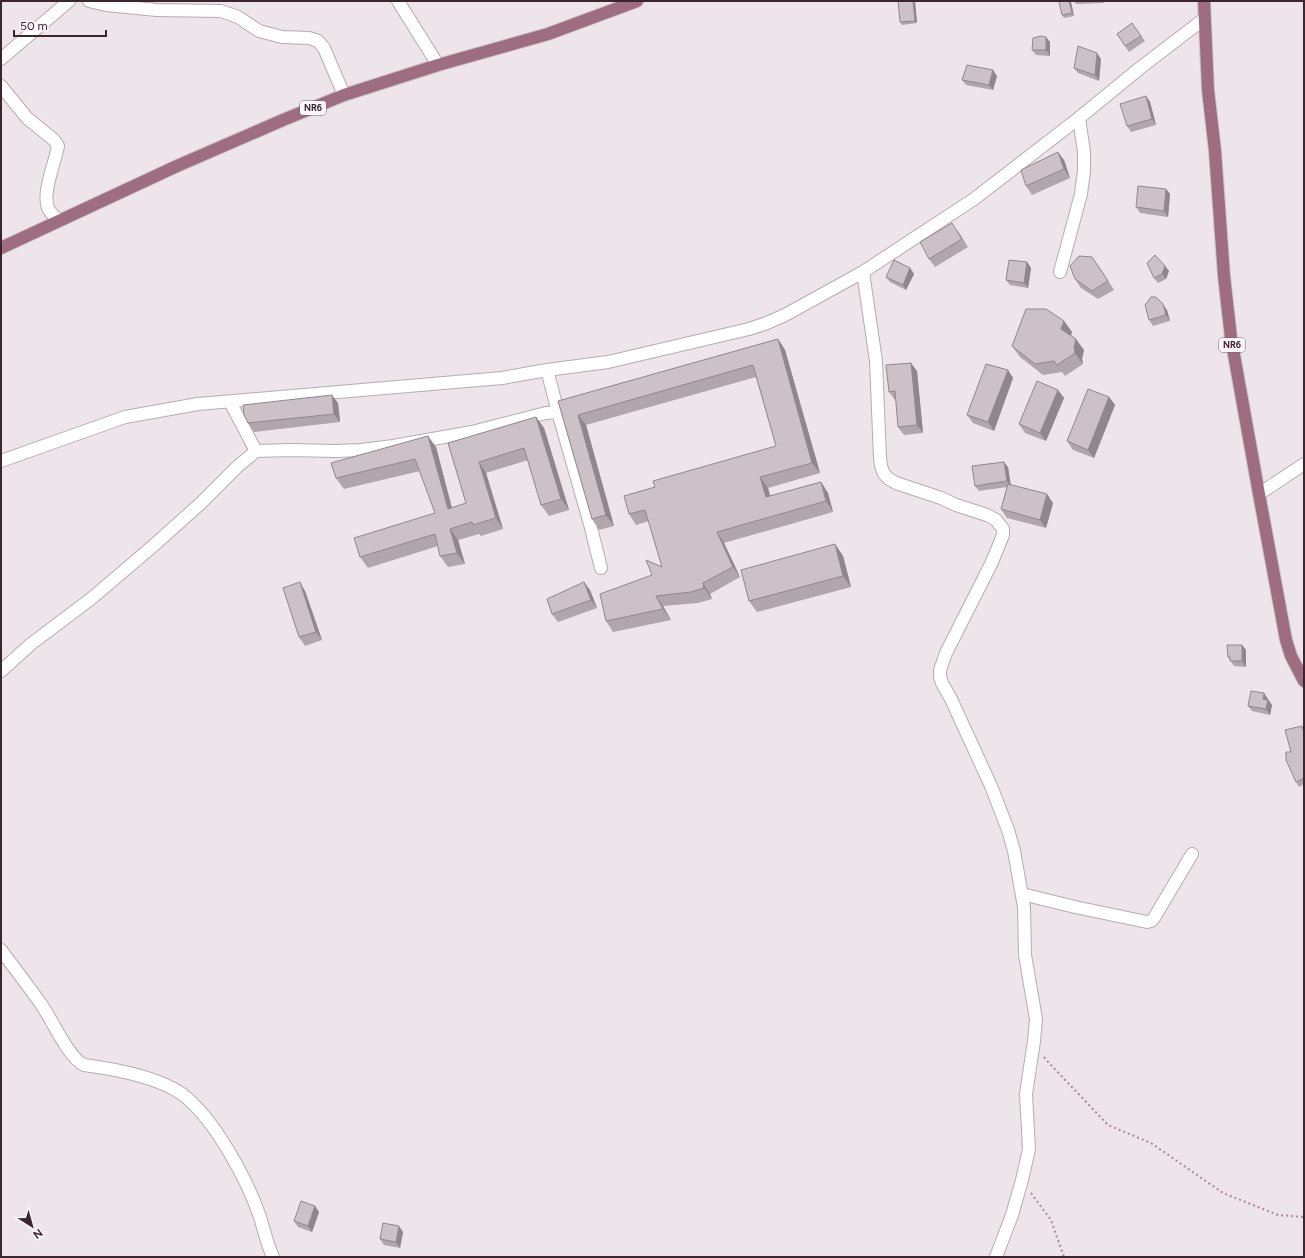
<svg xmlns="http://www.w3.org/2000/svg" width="1305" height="1258" font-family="Figtree,sans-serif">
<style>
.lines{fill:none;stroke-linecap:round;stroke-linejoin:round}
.street-casing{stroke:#b8abb1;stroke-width:14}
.primary-casing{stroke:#c9c2c5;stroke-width:14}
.path{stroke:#ad8899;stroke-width:2;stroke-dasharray:2 3;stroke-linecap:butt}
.street{stroke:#fff;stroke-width:12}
.primary{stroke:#9e6d81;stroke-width:12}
.wall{fill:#b0a6ac}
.shaded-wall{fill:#90878c}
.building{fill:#cdc1c8;stroke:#90878c}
.labels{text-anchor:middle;stroke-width:3;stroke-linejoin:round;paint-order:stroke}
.shield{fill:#f9f5f8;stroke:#75636b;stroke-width:1}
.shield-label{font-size:9px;font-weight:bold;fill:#3d252f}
</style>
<rect width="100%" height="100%" fill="#ede5e9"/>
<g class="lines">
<defs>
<g id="street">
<path d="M 89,1 L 106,5 L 157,10 L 221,11 L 238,17 L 259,31 L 282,37 L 309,38 L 318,41 L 324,48 L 344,95"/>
<path d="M 398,1 L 438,65"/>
<path d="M 1,59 L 69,1"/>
<path d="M 1,86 L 27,118 L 54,140 L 58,146 C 55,163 42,192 48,208 C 50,213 55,217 58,220"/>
<path d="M 863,272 L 876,361 L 880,458 L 881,466 L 884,474 L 889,479 L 896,483 L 941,498 L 956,505 L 987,515 L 996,520 L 1003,529 L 1003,535 L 992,562 L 946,653 L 940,670 L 940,677 L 942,683 L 951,699 L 991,786 L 1008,830 L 1014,851 L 1024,907 L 1025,955 L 1036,1019 L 1034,1041 L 1026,1094 L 1029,1149 L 1022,1180 L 1012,1215 L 996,1257"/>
<path d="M 1060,272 L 1081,194 L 1084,171 L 1084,152 L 1079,118"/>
<path d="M 547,370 L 558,412 L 590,524 L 601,568"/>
<path d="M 230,402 L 256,451"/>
<path d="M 1,461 L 125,417 L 198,404 L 502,378 L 547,370 L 608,362 L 749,329 L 767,323 L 785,315 L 863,272 L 974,199 L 1079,118 L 1140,68 L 1204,19"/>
<path d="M 1259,494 L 1304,464"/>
<path d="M 1,671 L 31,644 L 92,598 L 153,546 L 201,503 L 237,467 L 256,451 L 290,450 L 336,451 L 361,450 L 393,446 L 472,432 L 546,413 L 558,412"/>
<path d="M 1022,894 L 1075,907 L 1147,922 L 1151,921 L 1154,918 L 1192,854"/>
<path d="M 1,950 C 15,969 30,988 43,1007 C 53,1022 69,1058 84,1065 C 115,1069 156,1076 182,1094 C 214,1118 247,1179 260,1217 C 264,1230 267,1244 273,1257"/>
</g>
<g id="primary">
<path d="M 1204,1 L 1208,90 L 1215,151 L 1224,276 L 1231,338 L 1259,494 L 1286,640 L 1291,656 L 1304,681"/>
<path d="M 1,248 L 177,166 L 283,120 L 344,95 L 438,65 L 548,34 L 637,1"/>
</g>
</defs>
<!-- street casing -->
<use href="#street" class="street-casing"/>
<!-- primary casing -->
<use href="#primary" class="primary-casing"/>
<!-- path -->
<g class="path">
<path d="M 1044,1057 L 1050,1064 L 1108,1125 L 1151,1143 L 1223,1193 L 1278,1215 L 1304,1217"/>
<path d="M 1031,1193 L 1051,1220 L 1064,1257"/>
</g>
<!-- street -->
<use href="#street" class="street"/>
<!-- primary -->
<use href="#primary" class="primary"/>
</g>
<!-- wall -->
<g class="wall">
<path d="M 915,1 L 917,23 L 902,25 L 900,22 Z"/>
<path d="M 1074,1 L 1104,1 L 1104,3 L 1076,4 Z"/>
<path d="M 1071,2 L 1074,16 L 1064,18 L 1062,15 Z"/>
<path d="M 1132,23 L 1145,41 L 1129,52 L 1117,34 Z"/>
<path d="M 1050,42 L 1050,56 L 1036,55 L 1032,50 Z"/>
<path d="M 1101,59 L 1099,81 L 1078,73 L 1074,68 Z"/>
<path d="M 997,76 L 993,90 L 966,85 L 962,80 Z"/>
<path d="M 1146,96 L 1150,102 L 1156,125 L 1131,132 L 1127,126 Z"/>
<path d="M 1064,160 L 1070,178 L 1032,195 L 1026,186 Z"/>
<path d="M 1166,189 L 1170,194 L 1168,217 L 1140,213 L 1136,207 Z"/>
<path d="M 958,231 L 968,247 L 935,267 L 929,259 Z"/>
<path d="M 1027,262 L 1031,268 L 1028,288 L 1010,285 L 1006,280 Z"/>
<path d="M 1098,265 L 1114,290 L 1098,299 L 1081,288 L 1075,279 Z"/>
<path d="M 1165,266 L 1169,271 L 1166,279 L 1158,283 L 1154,278 Z"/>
<path d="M 910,268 L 914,274 L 906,290 L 890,282 L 886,277 Z"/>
<path d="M 1167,310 L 1170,321 L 1153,326 L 1149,320 Z"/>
<path d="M 1064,321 L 1072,332 L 1071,335 L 1084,350 L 1082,359 L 1083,364 L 1065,376 L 1062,372 L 1043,375 L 1020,357 L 1012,346 Z"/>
<path d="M 778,339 L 785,350 L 820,473 L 768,488 L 770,496 L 821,482 L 828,493 L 833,512 L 724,543 L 740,577 L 710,594 L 712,599 L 698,603 L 663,606 L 671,620 L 613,632 L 606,621 L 652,575 L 662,567 L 649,521 L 636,525 L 629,514 L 655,487 L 776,446 L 756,377 L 586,425 L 614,526 L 599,530 L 592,519 L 558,401 Z"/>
<path d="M 1008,370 L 1013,378 L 994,431 L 973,423 L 967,415 Z"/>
<path d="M 917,371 L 923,433 L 904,435 L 898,427 L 896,400 L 895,400 L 889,392 Z"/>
<path d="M 1058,390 L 1064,398 L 1046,441 L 1025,433 L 1019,424 Z"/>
<path d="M 1109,397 L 1115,405 L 1094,458 L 1073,450 L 1067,441 Z"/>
<path d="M 338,403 L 340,422 L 254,432 L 248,423 Z"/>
<path d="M 536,417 L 544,428 L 569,510 L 549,516 L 541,505 L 528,460 L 486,473 L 503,529 L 481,536 L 479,534 L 458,540 L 465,564 L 448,567 L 440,556 L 438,546 L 368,568 L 360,557 L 435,513 L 420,471 L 344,489 L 336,478 L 436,447 L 452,508 L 466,503 L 448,443 Z"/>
<path d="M 1008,467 L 1010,484 L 1053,503 L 1046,528 L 1007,518 L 1001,509 L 1007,487 L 979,491 L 975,486 Z"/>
<path d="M 835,544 L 843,556 L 851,587 L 757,612 L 749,601 Z"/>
<path d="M 590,590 L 597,608 L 558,622 L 552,614 Z"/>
<path d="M 305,591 L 322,640 L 305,646 L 299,637 Z"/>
<path d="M 1242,645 L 1246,650 L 1246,667 L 1234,666 L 1228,657 Z"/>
<path d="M 1268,699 L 1268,700 L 1272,705 L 1270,715 L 1252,711 L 1248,706 Z"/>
<path d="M 1304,728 L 1304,784 L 1299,787 L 1296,782 L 1291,752 Z"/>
<path d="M 315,1206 L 319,1212 L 312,1232 L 298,1227 L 294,1221 Z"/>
<path d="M 403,1232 L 400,1248 L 384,1245 L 380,1239 Z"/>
</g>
<!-- shaded-wall -->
<g class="shaded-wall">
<path d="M 913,1 L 915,1 L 917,23 L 915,21 Z"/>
<path d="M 1069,1 L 1071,2 L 1074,16 L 1072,13 Z"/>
<path d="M 1046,37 L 1050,42 L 1050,56 L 1046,50 Z"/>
<path d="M 1097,53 L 1101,59 L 1099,81 L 1095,75 Z"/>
<path d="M 993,70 L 997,76 L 993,90 L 989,85 Z"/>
<path d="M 1146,96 L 1150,102 L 1156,125 L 1152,119 Z"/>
<path d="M 1058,152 L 1064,160 L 1070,178 L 1064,169 Z"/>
<path d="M 1166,189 L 1170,194 L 1168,217 L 1164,211 Z"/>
<path d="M 1027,262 L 1031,268 L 1028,288 L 1024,283 Z"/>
<path d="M 1165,266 L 1169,271 L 1166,279 L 1162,274 Z"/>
<path d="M 910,268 L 914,274 L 906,290 L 903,285 Z"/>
<path d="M 1163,304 L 1167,310 L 1170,321 L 1166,315 Z"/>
<path d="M 1064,321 L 1072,332 L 1069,340 L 1061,329 Z"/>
<path d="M 778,339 L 785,350 L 820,473 L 812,463 Z"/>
<path d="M 1076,339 L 1084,350 L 1082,359 L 1083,364 L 1075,353 L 1074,347 Z"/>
<path d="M 911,363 L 917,371 L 923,433 L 917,425 Z"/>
<path d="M 1008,370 L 1013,378 L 994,431 L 988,422 Z"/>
<path d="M 1058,390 L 1064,398 L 1046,441 L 1040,433 Z"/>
<path d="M 332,395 L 338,403 L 340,422 L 334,414 Z"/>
<path d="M 1109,397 L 1115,405 L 1094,458 L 1088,450 Z"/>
<path d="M 578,415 L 586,425 L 614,526 L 606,515 Z"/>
<path d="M 536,417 L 544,428 L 569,510 L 561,499 Z"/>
<path d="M 428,436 L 436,447 L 455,520 L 448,509 Z"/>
<path d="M 479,462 L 486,473 L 503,529 L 496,518 Z"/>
<path d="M 1004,462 L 1008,467 L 1011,486 L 1007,481 Z"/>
<path d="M 760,477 L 768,488 L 773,508 L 766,497 Z"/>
<path d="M 821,482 L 828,493 L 833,512 L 826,501 Z"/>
<path d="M 1047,494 L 1053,503 L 1046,528 L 1040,520 Z"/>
<path d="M 450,529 L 458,540 L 465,564 L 457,553 Z"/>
<path d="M 717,532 L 724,543 L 740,577 L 733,567 Z"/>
<path d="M 835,544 L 843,556 L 851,587 L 843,576 Z"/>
<path d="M 300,582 L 305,591 L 322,640 L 316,632 Z"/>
<path d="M 584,582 L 590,590 L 597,608 L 591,600 Z"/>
<path d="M 703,583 L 710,594 L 712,599 L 704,588 Z"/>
<path d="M 656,596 L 663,606 L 671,620 L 663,609 Z"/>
<path d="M 1242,645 L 1246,650 L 1246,667 L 1242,661 Z"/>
<path d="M 1264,693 L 1272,705 L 1270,715 L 1266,709 L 1263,699 Z"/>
<path d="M 315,1206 L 319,1212 L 312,1232 L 308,1226 Z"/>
<path d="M 399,1226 L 403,1232 L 400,1248 L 396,1242 Z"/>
</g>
<!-- building -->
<g class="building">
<path d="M 898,1 L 913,1 L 915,21 L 900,22 Z"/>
<path d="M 1062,1 L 1069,1 L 1072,13 L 1062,15 L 1059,2 Z"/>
<path d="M 1132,23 L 1141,36 L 1125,46 L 1117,34 Z"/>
<path d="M 1041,36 L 1046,37 L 1046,50 L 1032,50 L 1033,38 Z"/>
<path d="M 1078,46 L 1097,53 L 1095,75 L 1074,68 Z"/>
<path d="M 967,65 L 993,70 L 989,85 L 962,80 Z"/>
<path d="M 1146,96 L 1152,119 L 1127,126 L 1120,104 Z"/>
<path d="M 1058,152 L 1064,169 L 1026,186 L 1021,170 Z"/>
<path d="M 1138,186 L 1166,189 L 1164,211 L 1136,207 Z"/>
<path d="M 952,223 L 962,239 L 929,259 L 920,242 Z"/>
<path d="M 1155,255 L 1165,266 L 1162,274 L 1154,278 L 1147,263 Z"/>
<path d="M 1079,256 L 1092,257 L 1108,281 L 1092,291 L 1075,279 L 1070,266 Z"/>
<path d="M 894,260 L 910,268 L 903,285 L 886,277 Z"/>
<path d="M 1009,260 L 1027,262 L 1024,283 L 1006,280 Z"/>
<path d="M 1151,297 L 1156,297 L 1163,304 L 1166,315 L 1149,320 L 1145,305 Z"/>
<path d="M 1026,309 L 1046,309 L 1064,321 L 1061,329 L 1076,339 L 1074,347 L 1075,353 L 1057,365 L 1054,361 L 1035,364 L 1012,346 Z"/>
<path d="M 778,339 L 812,463 L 760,477 L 766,497 L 821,482 L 826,501 L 717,532 L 733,567 L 703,583 L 704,588 L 691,592 L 656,596 L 663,609 L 606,621 L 600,594 L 652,575 L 646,560 L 662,567 L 645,510 L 629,514 L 624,496 L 655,487 L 653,481 L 776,446 L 753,365 L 578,415 L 606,515 L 592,519 L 558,401 Z"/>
<path d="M 911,363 L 917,425 L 898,427 L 895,391 L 889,392 L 886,365 Z"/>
<path d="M 986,364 L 1008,370 L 988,422 L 967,415 Z"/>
<path d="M 1037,381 L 1058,390 L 1040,433 L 1019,424 Z"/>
<path d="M 1088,389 L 1109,397 L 1088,450 L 1067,441 Z"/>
<path d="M 332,395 L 334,414 L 248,423 L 244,415 L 243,405 Z"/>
<path d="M 536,417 L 561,499 L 541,505 L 524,448 L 479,462 L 496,518 L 473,525 L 472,522 L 450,529 L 457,553 L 440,556 L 435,534 L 360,557 L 354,538 L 435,513 L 415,459 L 336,478 L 331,463 L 428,436 L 448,509 L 466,503 L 448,443 Z"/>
<path d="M 1004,462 L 1007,481 L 975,486 L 972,466 Z"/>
<path d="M 1008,484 L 1047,494 L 1040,520 L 1001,509 Z"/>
<path d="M 835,544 L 843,576 L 749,601 L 741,570 Z"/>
<path d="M 300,582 L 316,632 L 299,637 L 283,588 Z"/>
<path d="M 584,582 L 591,600 L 552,614 L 547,599 Z"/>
<path d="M 1227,645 L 1242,645 L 1242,661 L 1230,661 L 1230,657 L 1228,657 Z"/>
<path d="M 1251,691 L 1264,693 L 1263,699 L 1268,700 L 1266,709 L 1248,706 Z"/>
<path d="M 1302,726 L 1304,733 L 1304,778 L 1296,782 L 1286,760 L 1286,752 L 1291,752 L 1285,730 Z"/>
<path d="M 301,1201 L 315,1206 L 308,1226 L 294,1221 Z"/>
<path d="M 383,1223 L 399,1226 L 396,1242 L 380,1239 Z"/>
</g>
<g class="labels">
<!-- shield labels -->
<g class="shield">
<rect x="300" y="101" width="26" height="14" rx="3"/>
<rect x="1219" y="338" width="26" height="14" rx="3"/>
</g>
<g class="shield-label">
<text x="313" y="111">NR6</text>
<text x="1232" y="348">NR6</text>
</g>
</g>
<!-- border -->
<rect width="1305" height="1258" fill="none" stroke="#3d252f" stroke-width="4"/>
<!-- north arrow -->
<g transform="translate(32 1226) rotate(143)" stroke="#f9f5f8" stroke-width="3" paint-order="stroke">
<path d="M0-3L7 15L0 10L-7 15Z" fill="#3d252f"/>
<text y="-6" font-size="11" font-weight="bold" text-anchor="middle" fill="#3d252f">N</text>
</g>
<!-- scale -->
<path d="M14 30v6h92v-6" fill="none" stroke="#3d252f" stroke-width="2"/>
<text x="20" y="30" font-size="12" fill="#3d252f" stroke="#f9f5f8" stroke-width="3" paint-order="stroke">50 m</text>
</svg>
